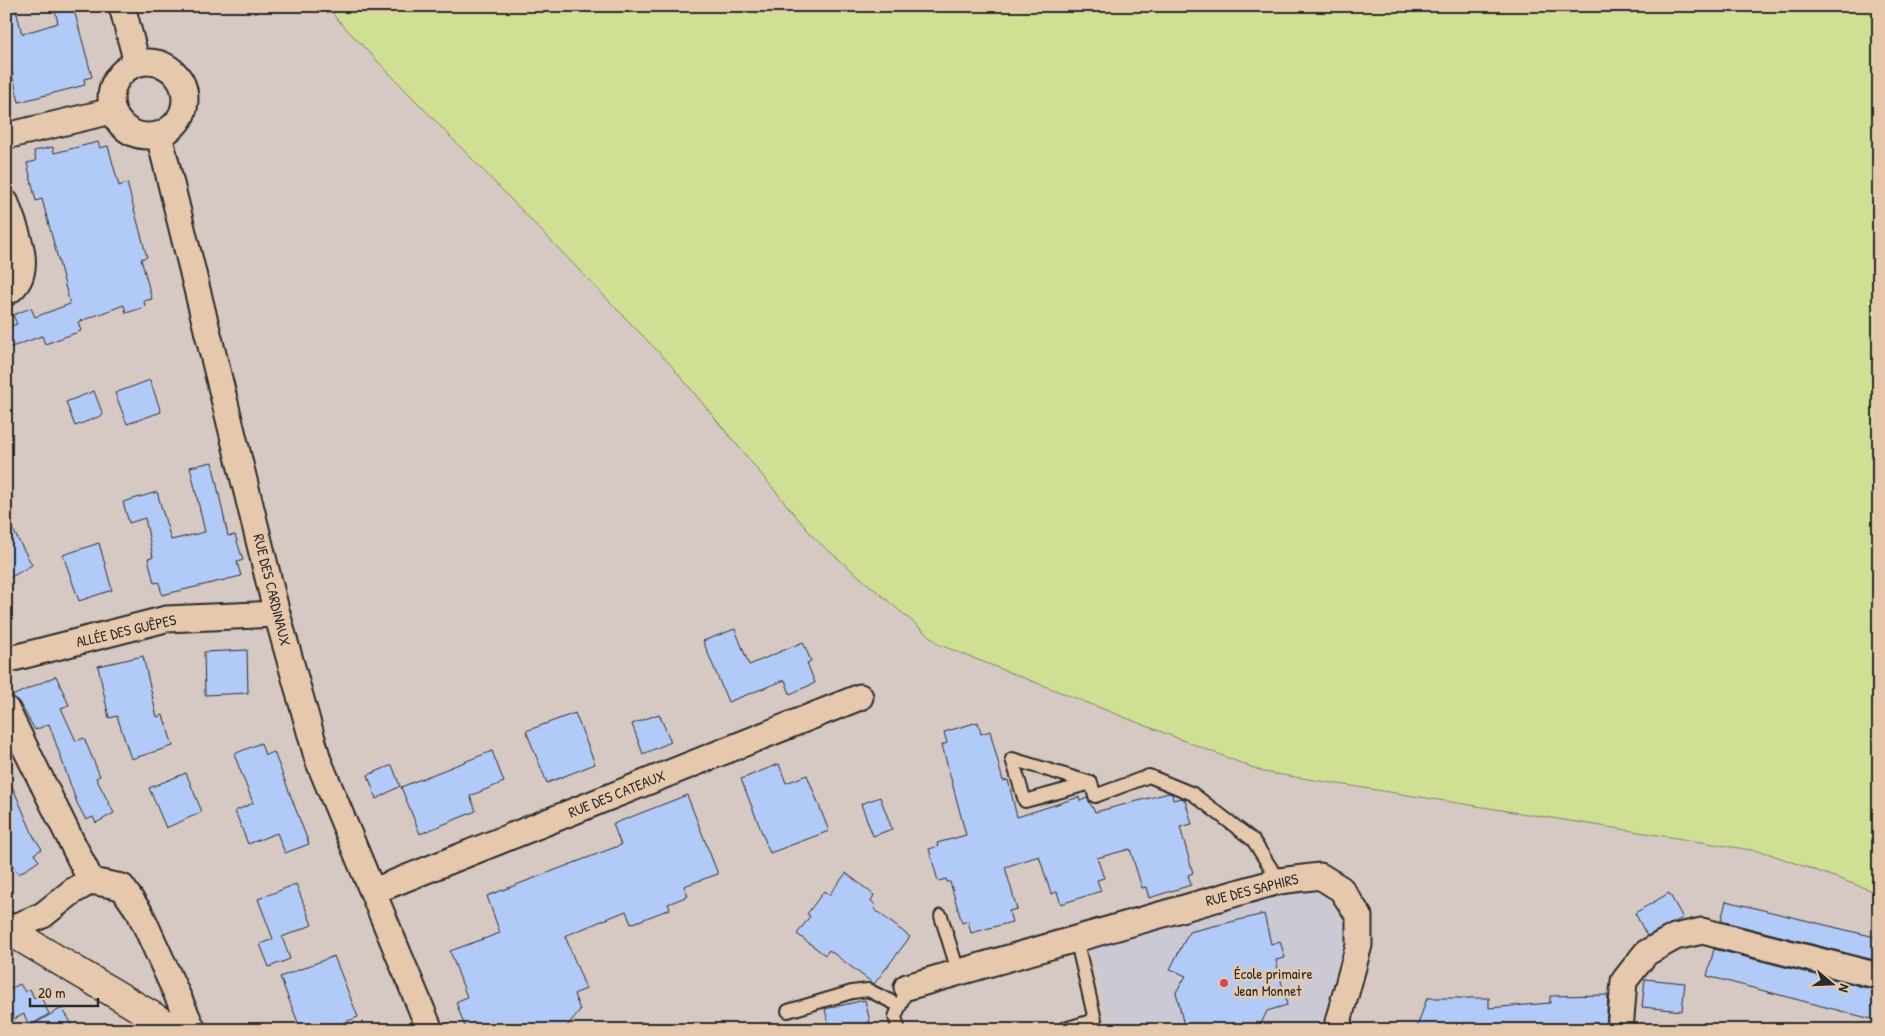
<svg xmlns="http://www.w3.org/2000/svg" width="1885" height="1036" font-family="'Patrick Hand',sans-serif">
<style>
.built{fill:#cbc9d4}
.green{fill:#cfe094;stroke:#7d8660}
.building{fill:#b1caf8;stroke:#2b2b2b}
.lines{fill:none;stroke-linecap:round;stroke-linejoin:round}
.service-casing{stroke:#2b2b2b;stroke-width:16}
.minor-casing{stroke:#2b2b2b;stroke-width:29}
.secondary-casing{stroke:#2b2b2b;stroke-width:31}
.service{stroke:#e6c9ad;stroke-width:12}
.minor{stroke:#e6c9ad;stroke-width:25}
.secondary{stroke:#e6c9ad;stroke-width:28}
.poi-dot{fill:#d1495b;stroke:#e6c9ad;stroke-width:2}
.labels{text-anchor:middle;stroke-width:5;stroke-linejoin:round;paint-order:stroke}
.street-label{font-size:15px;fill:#2b2b2b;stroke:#e6c9ad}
.poi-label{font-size:15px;fill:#2b2b2b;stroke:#e6c9ad;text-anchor:start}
</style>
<rect width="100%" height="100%" fill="#d6c9c4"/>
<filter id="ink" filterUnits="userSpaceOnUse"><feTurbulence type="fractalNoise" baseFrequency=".02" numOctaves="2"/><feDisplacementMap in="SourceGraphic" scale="10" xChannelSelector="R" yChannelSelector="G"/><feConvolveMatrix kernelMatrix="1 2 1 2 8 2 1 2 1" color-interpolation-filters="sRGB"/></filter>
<g filter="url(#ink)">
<!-- built -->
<path class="built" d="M 1320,876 L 1359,916 L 1339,1030 L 1112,1030 L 1088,935 Z"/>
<!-- green -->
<path class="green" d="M 330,6 L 1879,6 L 1879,893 L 1764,852 L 1264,772 L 940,645 L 815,539 L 670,364 L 335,17 Z"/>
<!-- building -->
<g class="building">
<path d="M 6,6 L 15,6 L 22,34 L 58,23 L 54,6 L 73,6 L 92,77 L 84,79 L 85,85 L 19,102 L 6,49 Z"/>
<path d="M 98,142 L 100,148 L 108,146 L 119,186 L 127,183 L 147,257 L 141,259 L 152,299 L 144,301 L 145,307 L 126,313 L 124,305 L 78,322 L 81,331 L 45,344 L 42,336 L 6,349 L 6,328 L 17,324 L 13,315 L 31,308 L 35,317 L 70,304 L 42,199 L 36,201 L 27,163 L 36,161 L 34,151 L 53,147 L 54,153 Z"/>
<path d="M 150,380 L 161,412 L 127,424 L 115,393 Z"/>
<path d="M 94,391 L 103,415 L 75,426 L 66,402 Z"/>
<path d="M 212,462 L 228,536 L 235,535 L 243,560 L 237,562 L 241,576 L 162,595 L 159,582 L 154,583 L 148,558 L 153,557 L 145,518 L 129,523 L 123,502 L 157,492 L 171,540 L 205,532 L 190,467 Z"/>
<path d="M 6,517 L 32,565 L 6,580 Z"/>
<path d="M 99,543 L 112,590 L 79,601 L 63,555 Z"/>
<path d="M 735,629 L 749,665 L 803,642 L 811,661 L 807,663 L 815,683 L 790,694 L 785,680 L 728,702 L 703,641 Z"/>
<path d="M 247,650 L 248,693 L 205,695 L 204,652 Z"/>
<path d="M 143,656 L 157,717 L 163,715 L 173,746 L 131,759 L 117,716 L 109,718 L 98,666 Z"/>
<path d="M 56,676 L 69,705 L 61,708 L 76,741 L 84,738 L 100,776 L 96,778 L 114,813 L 96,823 L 93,817 L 86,820 L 77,803 L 49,724 L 35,730 L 19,702 L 12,696 Z"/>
<path d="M 575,713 L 595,764 L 547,783 L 526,731 Z"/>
<path d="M 659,714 L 671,742 L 643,754 L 632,724 Z"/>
<path d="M 978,722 L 981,734 L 990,731 L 1003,781 L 1008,780 L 1017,817 L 1079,797 L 1080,801 L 1087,798 L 1095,812 L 1169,793 L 1172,794 L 1173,800 L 1181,798 L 1185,800 L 1192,824 L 1180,827 L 1193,873 L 1188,875 L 1191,885 L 1149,898 L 1146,887 L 1142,888 L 1130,849 L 1097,858 L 1104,878 L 1097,880 L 1101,891 L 1061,904 L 1057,892 L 1051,894 L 1039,856 L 1005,867 L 1017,909 L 1009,911 L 1012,922 L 971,933 L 968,921 L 962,923 L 950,882 L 947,882 L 946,879 L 938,881 L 929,849 L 938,846 L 937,843 L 966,835 L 942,745 L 947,743 L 944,732 Z"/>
<path d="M 261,743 L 265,755 L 274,752 L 309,844 L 285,853 L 277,833 L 248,844 L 235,811 L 253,803 L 234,754 Z"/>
<path d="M 492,751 L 504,782 L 470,796 L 476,811 L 420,834 L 401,787 Z"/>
<path d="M 779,764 L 786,783 L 807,775 L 829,831 L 770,853 L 741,779 Z"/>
<path d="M 392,765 L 400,786 L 376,799 L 368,775 Z"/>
<path d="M 6,772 L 34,837 L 42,849 L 34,854 L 39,861 L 19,874 L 12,865 L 6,869 Z"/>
<path d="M 186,773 L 202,812 L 166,828 L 149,788 Z"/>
<path d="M 687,795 L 718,874 L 684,886 L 688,896 L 668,904 L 670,909 L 631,924 L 626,911 L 565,936 L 586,989 L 574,994 L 580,1010 L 564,1030 L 466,1030 L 456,1002 L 467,997 L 450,951 L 500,933 L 487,896 L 621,845 L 613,824 Z"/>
<path d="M 880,797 L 892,829 L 873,836 L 861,804 Z"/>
<path d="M 846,873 L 874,895 L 871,901 L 877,906 L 874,909 L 910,937 L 874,984 L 829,950 L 825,955 L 797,934 L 810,916 L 807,914 L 824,891 L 829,895 Z"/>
<path d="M 296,884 L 312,925 L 282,937 L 290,959 L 269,967 L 260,944 L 273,939 L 258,899 Z"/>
<path d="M 1669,893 L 1683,918 L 1647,936 L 1635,913 Z"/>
<path d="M 1726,901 L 1879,938 L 1878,961 L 1721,921 Z"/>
<path d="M 1264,914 L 1271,944 L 1280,941 L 1285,958 L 1276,960 L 1287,1005 L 1267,1011 L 1258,1030 L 1185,1030 L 1176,992 L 1186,976 L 1170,969 L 1189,932 Z"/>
<path d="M 1714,949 L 1871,989 L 1871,991 L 1879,994 L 1879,1021 L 1707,976 Z"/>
<path d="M 334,956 L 358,1017 L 326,1030 L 301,1030 L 280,977 Z"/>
<path d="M 1645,979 L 1685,983 L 1682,1011 L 1642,1007 Z"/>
<path d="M 20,984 L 25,992 L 30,989 L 34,998 L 40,995 L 49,1014 L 29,1026 L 24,1014 L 14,1019 L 12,1014 L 6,1013 L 6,991 Z"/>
<path d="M 1608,995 L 1606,1030 L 1416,1030 L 1427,998 L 1489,998 L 1489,1008 L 1550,1003 L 1550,996 Z"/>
<path d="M 865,1000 L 870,1022 L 864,1024 L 865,1030 L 830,1030 L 825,1009 Z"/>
<path d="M 62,1008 L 72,1024 L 62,1030 L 23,1030 Z"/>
</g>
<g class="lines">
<defs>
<g id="service">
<path d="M 1091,783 L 1012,759 L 1025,801 L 1091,783 L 1095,796 L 1149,776 L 1193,794 L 1253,840 L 1279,881"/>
<path d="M 941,916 L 958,971"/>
<path d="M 788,1011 L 852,992 L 868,990 L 900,1006"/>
<path d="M 899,1030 L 895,1017 L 903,998"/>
<path d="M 1061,1030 L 1095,1020 L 1076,938"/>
</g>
<g id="minor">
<path d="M 122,6 L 137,63"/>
<circle cx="148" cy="99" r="37"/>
<path d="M 159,135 L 277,614 L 318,760 L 430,1030"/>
<path d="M 6,136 L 112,111"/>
<path d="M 6,203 C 15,230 38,273 6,293"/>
<path d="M 6,660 L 166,619 L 277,614"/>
<path d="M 6,709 L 91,881"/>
<path d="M 374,891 L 860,697"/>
<path d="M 8,930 L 43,915 L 73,891 L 91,881 L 122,887 L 140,913 L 193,1030"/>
<path d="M 907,987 L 1279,881 L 1320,876 L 1341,889 L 1359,916 L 1359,945 L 1338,1022 L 1339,1030"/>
<path d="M 1620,1030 L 1624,981 L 1646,953 L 1675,937 L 1702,931 L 1879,976"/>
</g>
<path id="secondary" d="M 6,929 L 176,1030"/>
</defs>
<!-- service casing -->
<use href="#service" class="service-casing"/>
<!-- minor casing -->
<use href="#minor" class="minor-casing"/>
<!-- secondary casing -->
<use href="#secondary" class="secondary-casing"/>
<!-- service -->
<use href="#service" class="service"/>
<!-- minor -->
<use href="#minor" class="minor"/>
<!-- secondary -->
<use href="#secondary" class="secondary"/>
</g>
</g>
<!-- markers -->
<circle class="poi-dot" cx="1224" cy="983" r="5"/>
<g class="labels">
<!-- street labels -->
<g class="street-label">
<text transform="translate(272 590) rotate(76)" y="5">RUE DES CARDINAUX</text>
<text transform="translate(126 631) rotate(-13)" y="5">ALLÉE DES GUÊPES</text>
<text transform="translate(617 794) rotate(-22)" y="5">RUE DES CATEAUX</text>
<text transform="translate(1252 890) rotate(-14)" y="5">RUE DES SAPHIRS</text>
</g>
<!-- poi labels -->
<g class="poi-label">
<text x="1234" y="979">École primaire<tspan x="1234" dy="17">Jean Monnet</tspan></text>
</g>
</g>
<!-- margin -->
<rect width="1885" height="1036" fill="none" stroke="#e6c9ad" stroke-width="25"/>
<rect x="12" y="12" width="1860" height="1011" fill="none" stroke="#2b2b2b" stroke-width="2" filter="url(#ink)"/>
<!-- north arrow -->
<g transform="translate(1832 984) rotate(109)" stroke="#e6c9ad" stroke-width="4" paint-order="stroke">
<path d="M0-4L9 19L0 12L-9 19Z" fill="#2b2b2b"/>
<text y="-8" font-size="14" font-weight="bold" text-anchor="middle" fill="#2b2b2b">N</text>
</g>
<!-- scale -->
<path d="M30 998v8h68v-8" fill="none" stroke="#2b2b2b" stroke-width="2.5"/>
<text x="38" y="998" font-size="15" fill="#2b2b2b" stroke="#e6c9ad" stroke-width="4" paint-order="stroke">20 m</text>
</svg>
